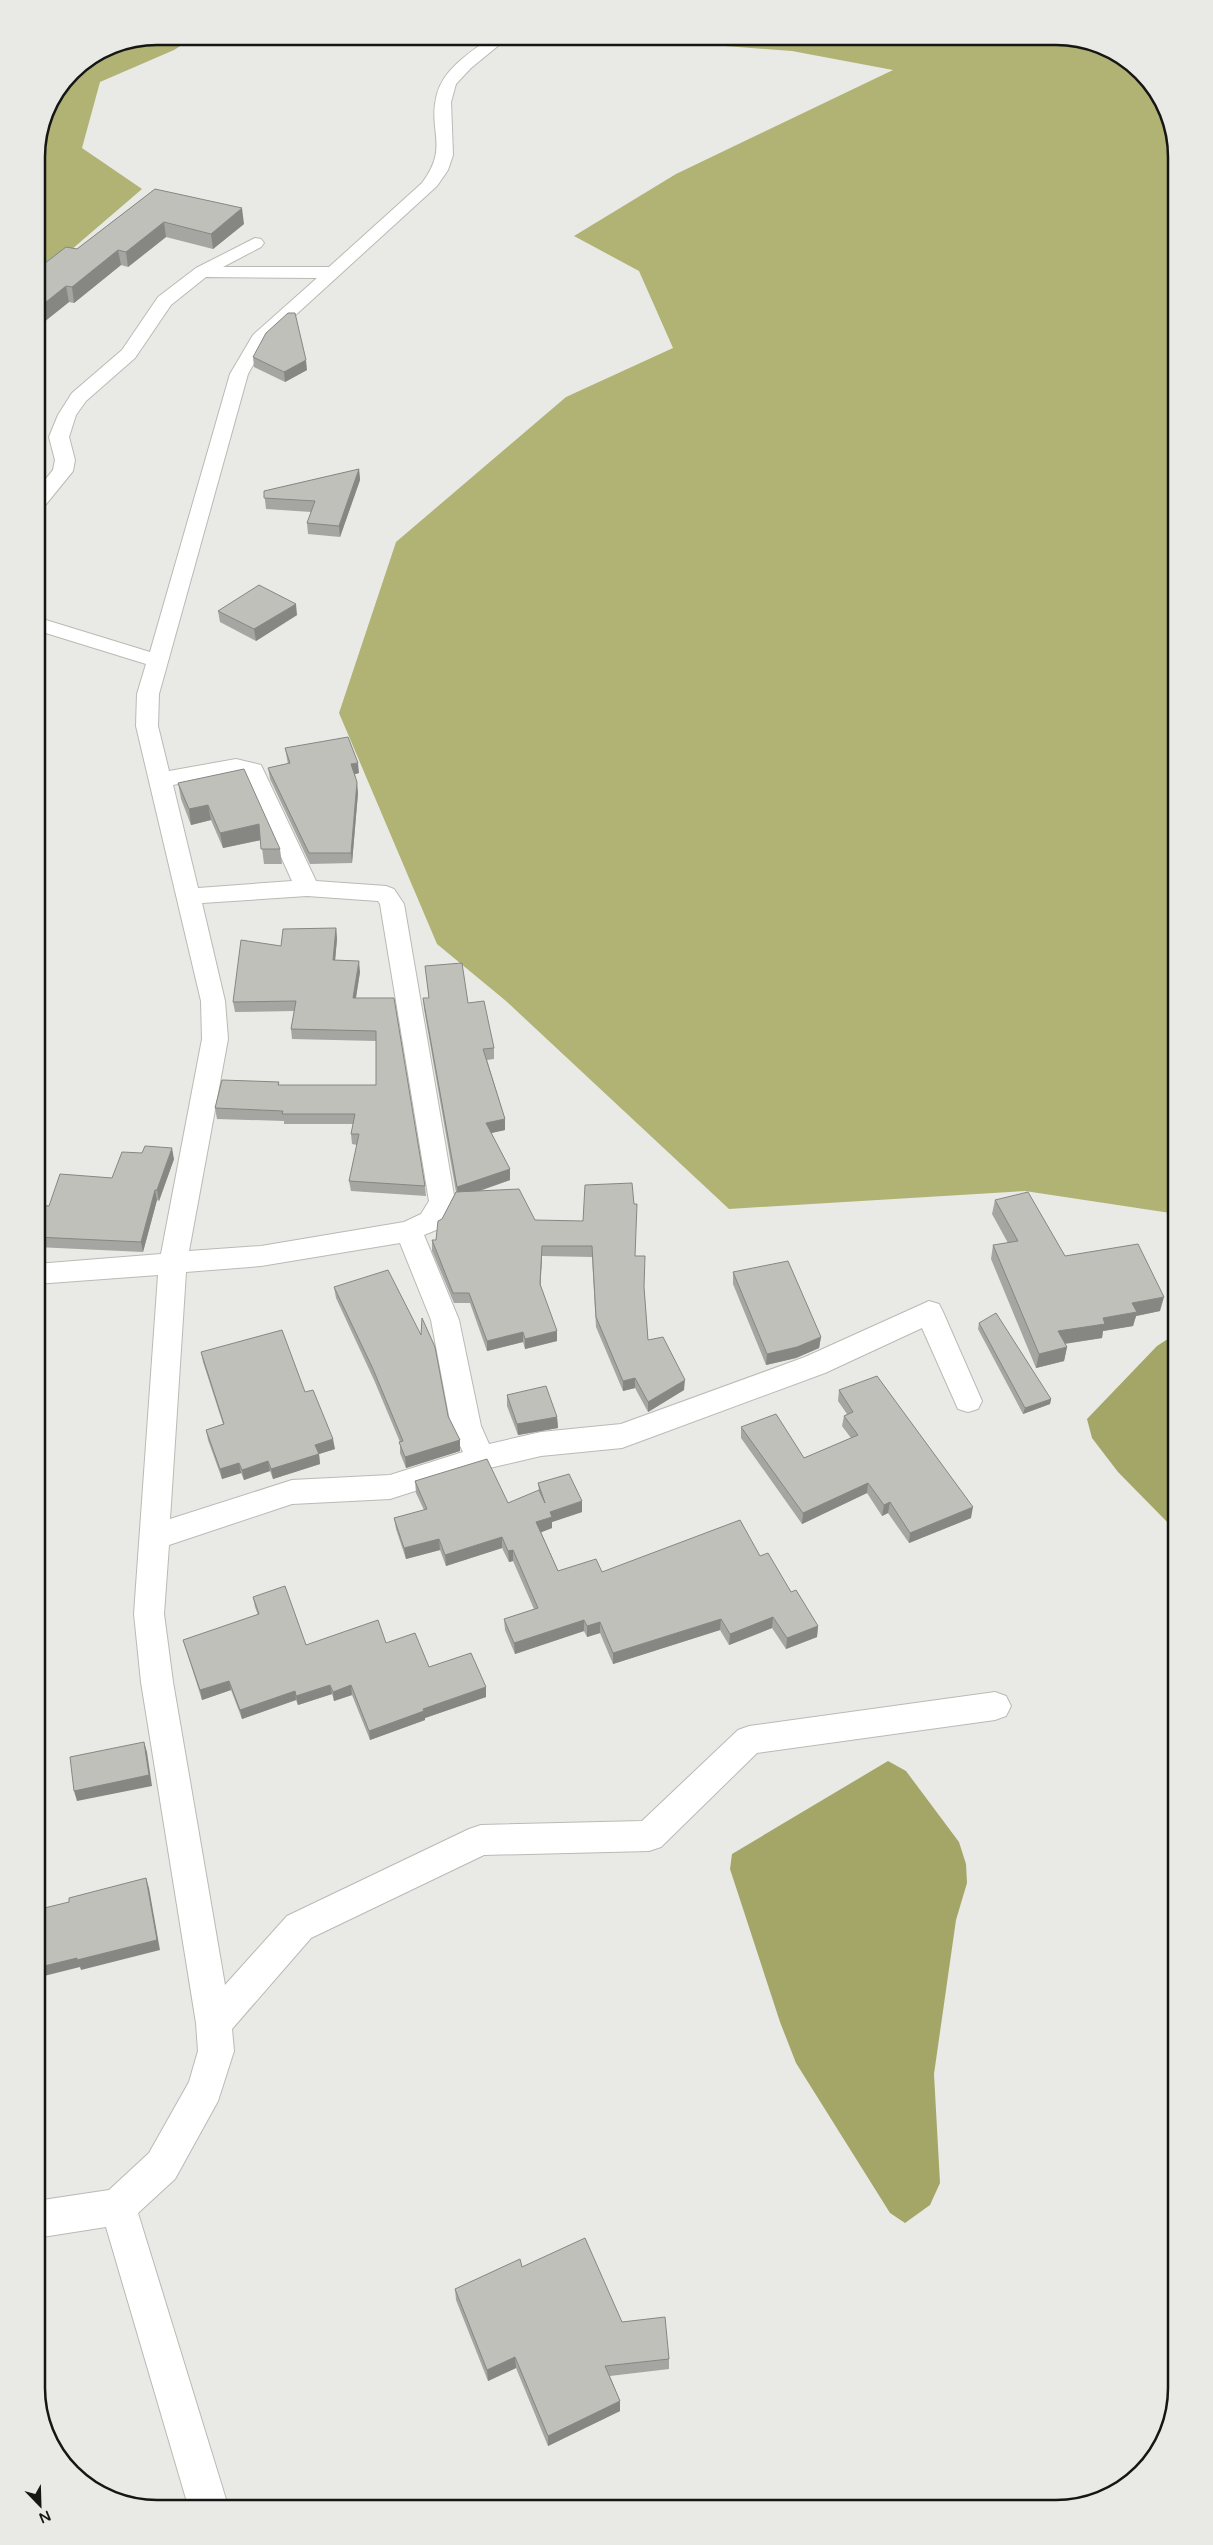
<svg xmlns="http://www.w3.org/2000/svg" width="1213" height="2545" font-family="'Varela Round',sans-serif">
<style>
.forest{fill:#b0b374}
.water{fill:#a4a668}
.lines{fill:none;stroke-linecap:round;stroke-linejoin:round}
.street-casing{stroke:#babab5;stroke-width:2}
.street{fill:#fff;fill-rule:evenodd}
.wall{fill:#a5a5a1}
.shaded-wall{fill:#868683}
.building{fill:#c0c0bb;stroke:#868683}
.rim{fill:none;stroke:#161614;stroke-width:2.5}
</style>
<rect width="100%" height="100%" fill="#e9eae5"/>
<!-- forest -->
<g class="forest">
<path d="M 157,36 L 196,36 L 174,50 L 100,82 L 82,148 L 142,189 L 36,280 L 36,150 L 46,111 L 72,72 L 111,45 Z"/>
<path d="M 676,36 L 1064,37 L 1129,61 L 1168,111 L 1177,157 L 1177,1214 L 1025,1191 L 729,1209 L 506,1001 L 437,944 L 339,713 L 396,542 L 566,397 L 673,348 L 639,271 L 574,236 L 676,174 L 893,70 L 792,51 L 673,42 Z"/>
</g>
<!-- water -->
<g class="water">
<path d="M 1177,1333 L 1177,1532 L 1118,1472 L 1092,1438 L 1087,1419 L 1157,1346 Z"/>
<path d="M 888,1761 L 906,1771 L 959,1842 L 966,1864 L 967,1883 L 956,1920 L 934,2074 L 940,2183 L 930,2205 L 905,2223 L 890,2213 L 796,2063 L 780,2022 L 730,1869 L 732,1854 Z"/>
</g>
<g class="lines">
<defs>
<path id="street" d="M 493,36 L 510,36 L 471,68 L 456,84 L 451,102 L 453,155 L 448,170 L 437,186 L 266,342 L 248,374 L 159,694 L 158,726 L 169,771 L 236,759 L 261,765 L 316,881 L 386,886 L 394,889 L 404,904 L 455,1201 L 441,1228 L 424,1235 L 459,1320 L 481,1426 L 489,1444 L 541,1432 L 621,1424 L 805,1357 L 929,1301 L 939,1304 L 943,1312 L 982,1401 L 978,1409 L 968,1412 L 958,1409 L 922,1328 L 825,1373 L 622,1448 L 541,1456 L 481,1470 L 390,1499 L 292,1504 L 169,1545 L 164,1614 L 173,1682 L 225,1985 L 287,1916 L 469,1829 L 481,1825 L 642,1821 L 738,1730 L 749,1726 L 995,1692 L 1006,1696 L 1011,1706 L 1006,1716 L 995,1720 L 757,1753 L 661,1847 L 649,1851 L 484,1855 L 311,1938 L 232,2029 L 234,2051 L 218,2101 L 175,2179 L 138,2213 L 229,2509 L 189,2509 L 106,2227 L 36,2238 L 36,2201 L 109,2190 L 149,2153 L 189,2082 L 198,2051 L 196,2023 L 141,1682 L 134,1614 L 158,1275 L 36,1284 L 36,1264 L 161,1254 L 202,1039 L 201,1001 L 136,726 L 137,694 L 146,664 L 36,630 L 36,617 L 150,652 L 230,374 L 253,335 L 317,278 L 206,277 L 171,305 L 135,358 L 86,401 L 76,415 L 69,437 L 75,460 L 73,471 L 43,508 L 36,510 L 36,491 L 53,470 L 55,460 L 49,437 L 58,415 L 72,393 L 122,350 L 158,297 L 196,268 L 255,238 L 261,239 L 264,243 L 261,247 L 223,267 L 329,267 L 422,183 C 450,146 427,131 437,94 C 444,68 472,51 493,36 ZM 236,773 L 244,775 L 292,881 L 198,888 L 173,785 ZM 307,896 L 378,901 L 380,904 L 429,1201 L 421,1214 L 404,1222 L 261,1246 L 189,1251 L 228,1039 L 225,1001 L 202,903 ZM 400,1243 L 431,1320 L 451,1426 L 463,1452 L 390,1475 L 292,1480 L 170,1519 L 186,1272 L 261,1266 Z"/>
</defs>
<!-- street casing -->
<use href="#street" class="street-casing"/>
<!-- street -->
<use href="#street" class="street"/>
</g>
<!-- wall -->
<g class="wall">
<path d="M 155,189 L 244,224 L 213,249 L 166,237 L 128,267 L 121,265 L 74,303 L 69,302 L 44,322 L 36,320 L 36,270 L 77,249 Z"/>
<path d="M 253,357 L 307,370 L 285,382 L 254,367 Z"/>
<path d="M 359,469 L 360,480 L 340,537 L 308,534 L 307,523 L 311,512 L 266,509 L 264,491 Z"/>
<path d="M 218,611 L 297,615 L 256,641 L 220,622 Z"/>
<path d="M 285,748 L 359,773 L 355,774 L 358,793 L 352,863 L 310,864 L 270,779 L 268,768 L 288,764 L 287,759 Z"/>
<path d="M 178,783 L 280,849 L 282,864 L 264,864 L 261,840 L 223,848 L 211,820 L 191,825 L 181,799 Z"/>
<path d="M 336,928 L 337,939 L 335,961 L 360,972 L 356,998 L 394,998 L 425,1186 L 426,1196 L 351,1191 L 349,1181 L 357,1145 L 352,1144 L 351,1134 L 353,1124 L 284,1124 L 284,1121 L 217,1119 L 215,1108 L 279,1082 L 279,1085 L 376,1085 L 376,1041 L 292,1039 L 291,1029 L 294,1011 L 235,1012 L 233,1002 L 281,946 Z"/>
<path d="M 425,966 L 468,1003 L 494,1048 L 494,1059 L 487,1060 L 505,1119 L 505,1130 L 491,1133 L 510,1169 L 510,1180 L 480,1191 L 535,1220 L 635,1256 L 644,1287 L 648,1340 L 684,1390 L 648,1412 L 635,1388 L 623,1391 L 596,1327 L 592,1257 L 542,1256 L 540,1286 L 557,1341 L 525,1349 L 523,1342 L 487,1351 L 470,1303 L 454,1303 L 432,1251 L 432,1240 L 436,1240 L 442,1219 L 456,1192 L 424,1009 L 423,998 L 429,998 Z"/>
<path d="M 174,1159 L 159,1201 L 157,1200 L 143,1252 L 36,1247 L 36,1205 L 49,1206 L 112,1178 Z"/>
<path d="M 995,1200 L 1065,1256 L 1160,1311 L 1136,1316 L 1133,1326 L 1103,1331 L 1102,1338 L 1065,1344 L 1067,1347 L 1064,1361 L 1036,1368 L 991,1259 L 993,1245 L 1008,1243 L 992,1214 Z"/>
<path d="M 733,1272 L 821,1337 L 819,1348 L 796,1358 L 766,1365 L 733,1284 Z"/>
<path d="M 334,1287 L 448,1416 L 460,1440 L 460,1451 L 406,1468 L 400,1453 L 400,1442 L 374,1380 L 336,1298 Z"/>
<path d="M 979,1323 L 1051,1399 L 1050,1404 L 1023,1414 L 978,1329 Z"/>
<path d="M 201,1352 L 305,1392 L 335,1449 L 319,1454 L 320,1464 L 273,1479 L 270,1471 L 244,1480 L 241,1473 L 222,1479 L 208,1440 L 206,1430 L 223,1424 L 203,1362 Z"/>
<path d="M 839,1390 L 971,1518 L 909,1543 L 888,1513 L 882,1516 L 867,1493 L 802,1524 L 741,1438 L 741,1427 L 804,1458 L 851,1438 L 842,1426 L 844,1416 L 847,1414 L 838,1401 Z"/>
<path d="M 507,1395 L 557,1417 L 558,1428 L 518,1435 L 507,1406 Z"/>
<path d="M 415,1481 L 508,1503 L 539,1491 L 538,1483 L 582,1512 L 552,1522 L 552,1528 L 541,1532 L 558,1571 L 602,1572 L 760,1556 L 818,1626 L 817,1637 L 786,1649 L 772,1628 L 729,1645 L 720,1630 L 613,1664 L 600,1633 L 587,1637 L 584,1631 L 515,1654 L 505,1630 L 504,1619 L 534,1609 L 513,1561 L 509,1562 L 502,1548 L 446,1566 L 440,1550 L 406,1559 L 396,1529 L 394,1518 L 424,1510 L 416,1493 Z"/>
<path d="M 253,1597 L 306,1645 L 386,1643 L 429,1667 L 486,1687 L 486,1697 L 425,1718 L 425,1720 L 370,1740 L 352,1695 L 334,1701 L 332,1694 L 298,1705 L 296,1700 L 242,1719 L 231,1690 L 202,1700 L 183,1640 L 258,1615 L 255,1607 Z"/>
<path d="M 522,2267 L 622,2322 L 669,2359 L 669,2369 L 610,2376 L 620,2401 L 620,2411 L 548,2446 L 516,2368 L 488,2381 L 456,2300 L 455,2289 Z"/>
</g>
<!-- shaded-wall -->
<g class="shaded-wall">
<path d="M 242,208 L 244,224 L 213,249 L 211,234 Z"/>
<path d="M 164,222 L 166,237 L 128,267 L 126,252 Z"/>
<path d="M 118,250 L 121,265 L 74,303 L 72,287 Z"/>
<path d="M 66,286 L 69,302 L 44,322 L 41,306 Z"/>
<path d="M 306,360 L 307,370 L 285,382 L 284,372 Z"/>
<path d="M 359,469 L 360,480 L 340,537 L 339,526 Z"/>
<path d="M 296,604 L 297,615 L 256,641 L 254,629 Z"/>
<path d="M 358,763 L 359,773 L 352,775 L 351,764 Z"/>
<path d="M 357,782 L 358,793 L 352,863 L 351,853 Z"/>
<path d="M 208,805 L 211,820 L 191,825 L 189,809 Z"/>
<path d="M 259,824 L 261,840 L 223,848 L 220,833 Z"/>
<path d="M 336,928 L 337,939 L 334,971 L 333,960 Z"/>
<path d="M 359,961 L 360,972 L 354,1009 L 353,998 Z"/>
<path d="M 505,1119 L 505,1130 L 487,1134 L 486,1123 Z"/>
<path d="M 172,1148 L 174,1159 L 159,1201 L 157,1190 Z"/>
<path d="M 510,1169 L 510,1180 L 458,1198 L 457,1187 Z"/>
<path d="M 155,1190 L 157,1200 L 143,1252 L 141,1242 Z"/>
<path d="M 542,1246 L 542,1256 L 540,1294 L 540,1284 Z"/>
<path d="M 1164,1297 L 1160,1311 L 1136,1316 L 1133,1326 L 1103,1331 L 1102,1338 L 1055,1345 L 1058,1331 L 1103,1318 L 1132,1303 Z"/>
<path d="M 557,1331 L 557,1341 L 525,1349 L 525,1339 Z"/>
<path d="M 523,1332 L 523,1342 L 487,1351 L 487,1341 Z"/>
<path d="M 821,1337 L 819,1348 L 796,1358 L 766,1365 L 767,1354 Z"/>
<path d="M 1067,1347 L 1064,1361 L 1036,1368 L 1039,1354 Z"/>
<path d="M 635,1378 L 635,1388 L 623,1391 L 623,1381 Z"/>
<path d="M 685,1380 L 684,1390 L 648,1412 L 648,1402 Z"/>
<path d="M 1051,1399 L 1050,1404 L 1023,1414 L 1025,1408 Z"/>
<path d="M 557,1417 L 558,1428 L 518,1435 L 517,1424 Z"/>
<path d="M 333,1439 L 335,1449 L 319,1454 L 320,1464 L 273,1479 L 271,1469 L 315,1445 Z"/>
<path d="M 460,1440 L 460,1451 L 406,1468 L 405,1457 Z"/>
<path d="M 268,1461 L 270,1471 L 244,1480 L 242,1470 Z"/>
<path d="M 239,1463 L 241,1473 L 222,1479 L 220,1469 Z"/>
<path d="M 868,1483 L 867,1493 L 802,1524 L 803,1513 Z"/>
<path d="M 582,1501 L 582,1512 L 552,1522 L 552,1528 L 537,1534 L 536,1522 L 550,1512 Z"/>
<path d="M 890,1502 L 888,1513 L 882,1516 L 884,1505 Z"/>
<path d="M 973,1507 L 971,1518 L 909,1543 L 910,1533 Z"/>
<path d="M 502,1537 L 502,1548 L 446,1566 L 445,1555 Z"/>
<path d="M 439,1539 L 440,1550 L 406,1559 L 404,1548 Z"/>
<path d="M 513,1550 L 513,1561 L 509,1562 L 508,1551 Z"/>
<path d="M 773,1617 L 772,1628 L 729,1645 L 730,1634 Z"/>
<path d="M 721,1619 L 720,1630 L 613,1664 L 613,1653 Z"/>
<path d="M 584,1620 L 584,1631 L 515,1654 L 514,1643 Z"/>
<path d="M 600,1622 L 600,1633 L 587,1637 L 587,1626 Z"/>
<path d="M 818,1626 L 817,1637 L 786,1649 L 787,1638 Z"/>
<path d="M 229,1681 L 231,1690 L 202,1700 L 200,1690 Z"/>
<path d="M 330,1685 L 332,1694 L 298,1705 L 296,1696 Z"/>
<path d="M 351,1685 L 352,1695 L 334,1701 L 333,1692 Z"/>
<path d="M 486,1687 L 486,1697 L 425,1718 L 425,1720 L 370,1740 L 369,1731 L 423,1709 Z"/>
<path d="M 295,1691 L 296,1700 L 242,1719 L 240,1710 Z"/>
<path d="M 144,1742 L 147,1752 L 152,1786 L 77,1801 L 74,1791 Z"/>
<path d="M 146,1878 L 149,1888 L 160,1950 L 81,1970 L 80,1967 L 36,1978 L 36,1968 Z"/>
<path d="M 515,2357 L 516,2368 L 488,2381 L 487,2370 Z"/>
<path d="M 620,2401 L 620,2411 L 548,2446 L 548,2436 Z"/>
</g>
<!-- building -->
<g class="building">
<path d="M 155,189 L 242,208 L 211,234 L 164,222 L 126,252 L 118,250 L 72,287 L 66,286 L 41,306 L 36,305 L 36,270 L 66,247 L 77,249 Z"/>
<path d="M 288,313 L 295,313 L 306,360 L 284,372 L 253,357 L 266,333 Z"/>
<path d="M 359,469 L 339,526 L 307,523 L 315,501 L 264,498 L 264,491 Z"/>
<path d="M 259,585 L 296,604 L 254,629 L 218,611 Z"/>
<path d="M 348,737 L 358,763 L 351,764 L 357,782 L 351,853 L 309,853 L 268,768 L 290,763 L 285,748 Z"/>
<path d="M 244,769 L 280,849 L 261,849 L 259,824 L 220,833 L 208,805 L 189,809 L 178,783 Z"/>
<path d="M 336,928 L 333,960 L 359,961 L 353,998 L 394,998 L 425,1186 L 349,1181 L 359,1134 L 351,1134 L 355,1114 L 282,1114 L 283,1111 L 215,1108 L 222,1080 L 279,1082 L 278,1085 L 376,1085 L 376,1031 L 291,1029 L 296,1001 L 233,1002 L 241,940 L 281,946 L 283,929 Z"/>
<path d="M 462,963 L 468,1003 L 484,1001 L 494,1048 L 483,1049 L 505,1119 L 486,1123 L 510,1169 L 457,1187 L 423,998 L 429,998 L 425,966 Z"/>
<path d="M 145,1146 L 172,1148 L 157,1190 L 155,1190 L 141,1242 L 36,1237 L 36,1205 L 49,1206 L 60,1174 L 112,1178 L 122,1152 L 142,1153 Z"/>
<path d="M 632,1183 L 634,1204 L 637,1204 L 635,1256 L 645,1256 L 644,1287 L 648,1340 L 663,1337 L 685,1380 L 648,1402 L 635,1378 L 623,1381 L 596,1317 L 592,1246 L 542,1246 L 540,1284 L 557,1331 L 525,1339 L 523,1332 L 487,1341 L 469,1293 L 453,1293 L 432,1240 L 436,1240 L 438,1221 L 442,1219 L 456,1192 L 519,1189 L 535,1220 L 583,1221 L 585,1185 Z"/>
<path d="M 1028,1192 L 1065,1256 L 1138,1244 L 1164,1297 L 1132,1303 L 1137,1312 L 1103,1318 L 1105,1324 L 1058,1331 L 1067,1347 L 1039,1354 L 993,1245 L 1018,1241 L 995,1200 Z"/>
<path d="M 788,1261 L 821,1337 L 797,1347 L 767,1354 L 733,1272 Z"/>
<path d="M 388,1270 L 421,1335 L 422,1318 L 435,1347 L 448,1416 L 460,1440 L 405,1457 L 399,1442 L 403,1441 L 373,1369 L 334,1287 Z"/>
<path d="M 996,1313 L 1051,1399 L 1025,1408 L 979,1323 Z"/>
<path d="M 282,1330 L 305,1392 L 313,1390 L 333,1439 L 315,1445 L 319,1454 L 271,1469 L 268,1461 L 242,1470 L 239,1463 L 220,1469 L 206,1430 L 224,1424 L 201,1352 Z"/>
<path d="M 877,1376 L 973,1507 L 910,1533 L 890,1502 L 884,1505 L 868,1483 L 803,1513 L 741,1427 L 776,1414 L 804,1458 L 858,1435 L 844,1416 L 853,1412 L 839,1390 Z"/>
<path d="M 546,1386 L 557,1417 L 517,1424 L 507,1395 Z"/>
<path d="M 487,1459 L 508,1503 L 539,1490 L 545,1503 L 538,1483 L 569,1474 L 582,1501 L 550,1512 L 552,1517 L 536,1522 L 558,1571 L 596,1559 L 602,1572 L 740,1520 L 760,1556 L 768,1553 L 791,1592 L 796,1590 L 818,1626 L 787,1638 L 773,1617 L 730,1634 L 721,1619 L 613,1653 L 600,1622 L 587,1626 L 584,1620 L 514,1643 L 504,1619 L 538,1608 L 513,1550 L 508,1551 L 502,1537 L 445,1555 L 439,1539 L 404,1548 L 394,1518 L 427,1509 L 415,1481 Z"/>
<path d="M 285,1586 L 306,1645 L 378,1620 L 386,1643 L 415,1633 L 429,1667 L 471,1653 L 486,1687 L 423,1709 L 424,1711 L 369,1731 L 351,1685 L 333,1692 L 330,1685 L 296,1696 L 295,1691 L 240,1710 L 229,1681 L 200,1690 L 183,1640 L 259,1614 L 253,1597 Z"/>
<path d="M 144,1742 L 149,1775 L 74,1791 L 70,1757 Z"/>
<path d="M 146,1878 L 157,1940 L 77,1960 L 77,1958 L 36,1968 L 36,1910 L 69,1902 L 69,1898 Z"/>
<path d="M 585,2238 L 622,2322 L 665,2317 L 669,2359 L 605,2366 L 620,2401 L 548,2436 L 515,2357 L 487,2370 L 455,2289 L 520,2259 L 522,2267 Z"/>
</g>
<!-- crop -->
<path d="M0 0H1213V2545H0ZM157 45H1056A112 112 0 0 1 1168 157V2388A112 112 0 0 1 1056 2500H157A112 112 0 0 1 45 2388V157A112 112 0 0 1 157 45Z" fill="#e9eae5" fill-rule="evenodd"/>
<path class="rim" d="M157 45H1056A112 112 0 0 1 1168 157V2388A112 112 0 0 1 1056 2500H157A112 112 0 0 1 45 2388V157A112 112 0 0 1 157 45Z"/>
<!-- north arrow -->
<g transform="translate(40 2505) rotate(157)" stroke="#e9eae5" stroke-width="4" paint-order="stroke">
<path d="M0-4L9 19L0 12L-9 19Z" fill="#161614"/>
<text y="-8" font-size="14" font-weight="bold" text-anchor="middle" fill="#161614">N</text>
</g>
</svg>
